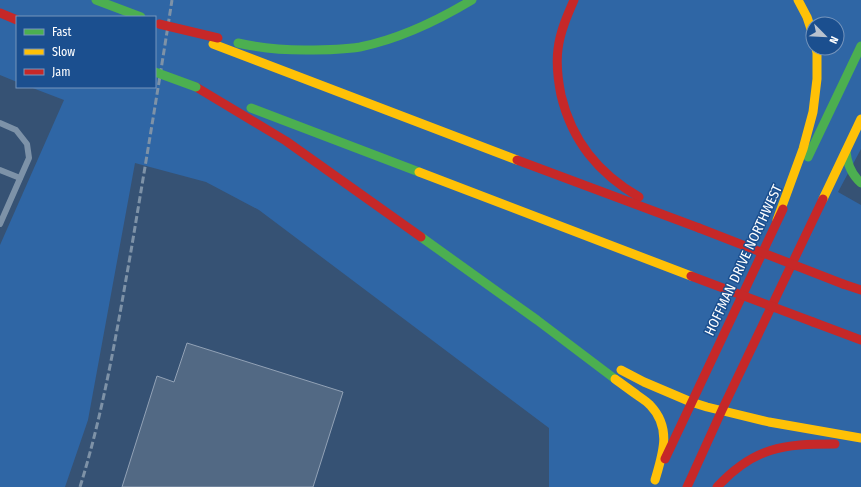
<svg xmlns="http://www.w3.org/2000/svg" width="861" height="487" font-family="'Fira Sans Condensed',sans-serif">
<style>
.green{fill:#2f66a5;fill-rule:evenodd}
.building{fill:#526984;stroke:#92a2b6}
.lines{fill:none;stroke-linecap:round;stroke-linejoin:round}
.lane{stroke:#7d92a8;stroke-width:6}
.fast{stroke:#4caf50;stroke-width:9}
.slow{stroke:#ffc107;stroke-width:9}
.jam{stroke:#c62828;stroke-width:9}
.rail{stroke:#7e92a7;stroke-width:3;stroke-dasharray:7 3;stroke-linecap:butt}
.fast-bridge{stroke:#4caf50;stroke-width:9}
.jam-bridge{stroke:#c62828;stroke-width:9}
.labels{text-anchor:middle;stroke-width:3;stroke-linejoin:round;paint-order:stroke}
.street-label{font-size:14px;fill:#fff;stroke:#1b4f8f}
</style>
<rect width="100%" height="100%" fill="#365274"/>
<!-- green -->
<path class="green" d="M 0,0 L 861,0 L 861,149 L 838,192 L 861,205 L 861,487 L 549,487 L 549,428 L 259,210 L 206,182 L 135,163 L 88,420 L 65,487 L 0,487 L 0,245 L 64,100 L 30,87 L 155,87 L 155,17 L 17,17 L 17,82 L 0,75 ZM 813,24 L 837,24 L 837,48 L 813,48 Z"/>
<!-- building -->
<path class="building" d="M 187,343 L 343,392 L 313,487 L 122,487 L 157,376 L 174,382 Z"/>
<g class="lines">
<!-- lane -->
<g class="lane">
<path d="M 0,123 L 16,130 L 27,144 L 29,158 L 0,224"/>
<path d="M 0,170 L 20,178"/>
</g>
<!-- fast -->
<g class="fast">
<path d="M 96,0 L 141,17"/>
<path d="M 238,43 C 260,48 282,50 305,50 C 323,50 342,50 360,47 C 400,39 437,21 472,0"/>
<path d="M 251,108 L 419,172"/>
<path d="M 846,151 C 847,164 851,174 861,183"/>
<path d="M 808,157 L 861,46"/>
<path d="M 421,237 L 537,320 L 615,379"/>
</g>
<!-- slow -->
<g class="slow">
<path d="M 798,0 L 807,17 L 813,35"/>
<path d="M 213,44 L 517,160"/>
<path d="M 419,172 L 691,276"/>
<path d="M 823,199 L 861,119"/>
<path d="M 777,220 L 803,149 L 813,112 L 817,79 L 817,53 L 816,48"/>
<path d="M 621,370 L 644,382 L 691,402 L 707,407 L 769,422 L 861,438"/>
<path d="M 615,379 C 622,384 630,390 637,395 C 641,398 646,401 650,405 C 672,428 663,453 655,480"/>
</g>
<!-- jam -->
<g class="jam">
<path d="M 574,0 C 567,16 560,32 558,49 C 556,64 558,80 561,95 C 572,141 598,173 639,197"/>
<path d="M 0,13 L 17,20"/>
<path d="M 196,87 L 286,141 L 421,237"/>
<path d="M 517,160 L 699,228"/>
<path d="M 843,284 L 861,290"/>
<path d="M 813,322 L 861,340"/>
<path d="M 665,459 L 783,209"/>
<path d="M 687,487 L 722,410 L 823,199"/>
<path d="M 717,487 C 754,447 783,444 835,444"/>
</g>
<!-- rail -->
<path class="rail" d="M 80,487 C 104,410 117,330 131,251 C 145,167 159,84 172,0"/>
<!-- fast-bridge -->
<path class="fast-bridge" d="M 155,72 L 196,87"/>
<!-- jam-bridge -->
<g class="jam-bridge">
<path d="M 159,24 L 218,38"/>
<path d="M 699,228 L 843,284"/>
<path d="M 691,276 L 813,322"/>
</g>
</g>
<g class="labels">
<!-- street labels -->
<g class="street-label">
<text transform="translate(743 260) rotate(-65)" y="5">HOFFMAN DRIVE NORTHWEST</text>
</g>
</g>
<!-- legend -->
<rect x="16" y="16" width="140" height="72" fill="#1b4f8f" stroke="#7695bc"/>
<rect x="24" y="29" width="20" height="6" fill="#4caf50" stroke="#7695bc"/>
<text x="52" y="36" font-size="12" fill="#ffffff">Fast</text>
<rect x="24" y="49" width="20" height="6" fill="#ffc107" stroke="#7695bc"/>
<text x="52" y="56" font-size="12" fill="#ffffff">Slow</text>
<rect x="24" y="69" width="20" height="6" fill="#c62828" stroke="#7695bc"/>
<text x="52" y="76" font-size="12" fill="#ffffff">Jam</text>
<!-- north arrow -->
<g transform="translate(825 36) rotate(114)"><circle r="19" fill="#1b4f8f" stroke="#7695bc"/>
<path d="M0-3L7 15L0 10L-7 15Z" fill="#b9c2ce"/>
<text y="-6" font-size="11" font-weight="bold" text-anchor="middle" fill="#ffffff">N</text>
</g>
</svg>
